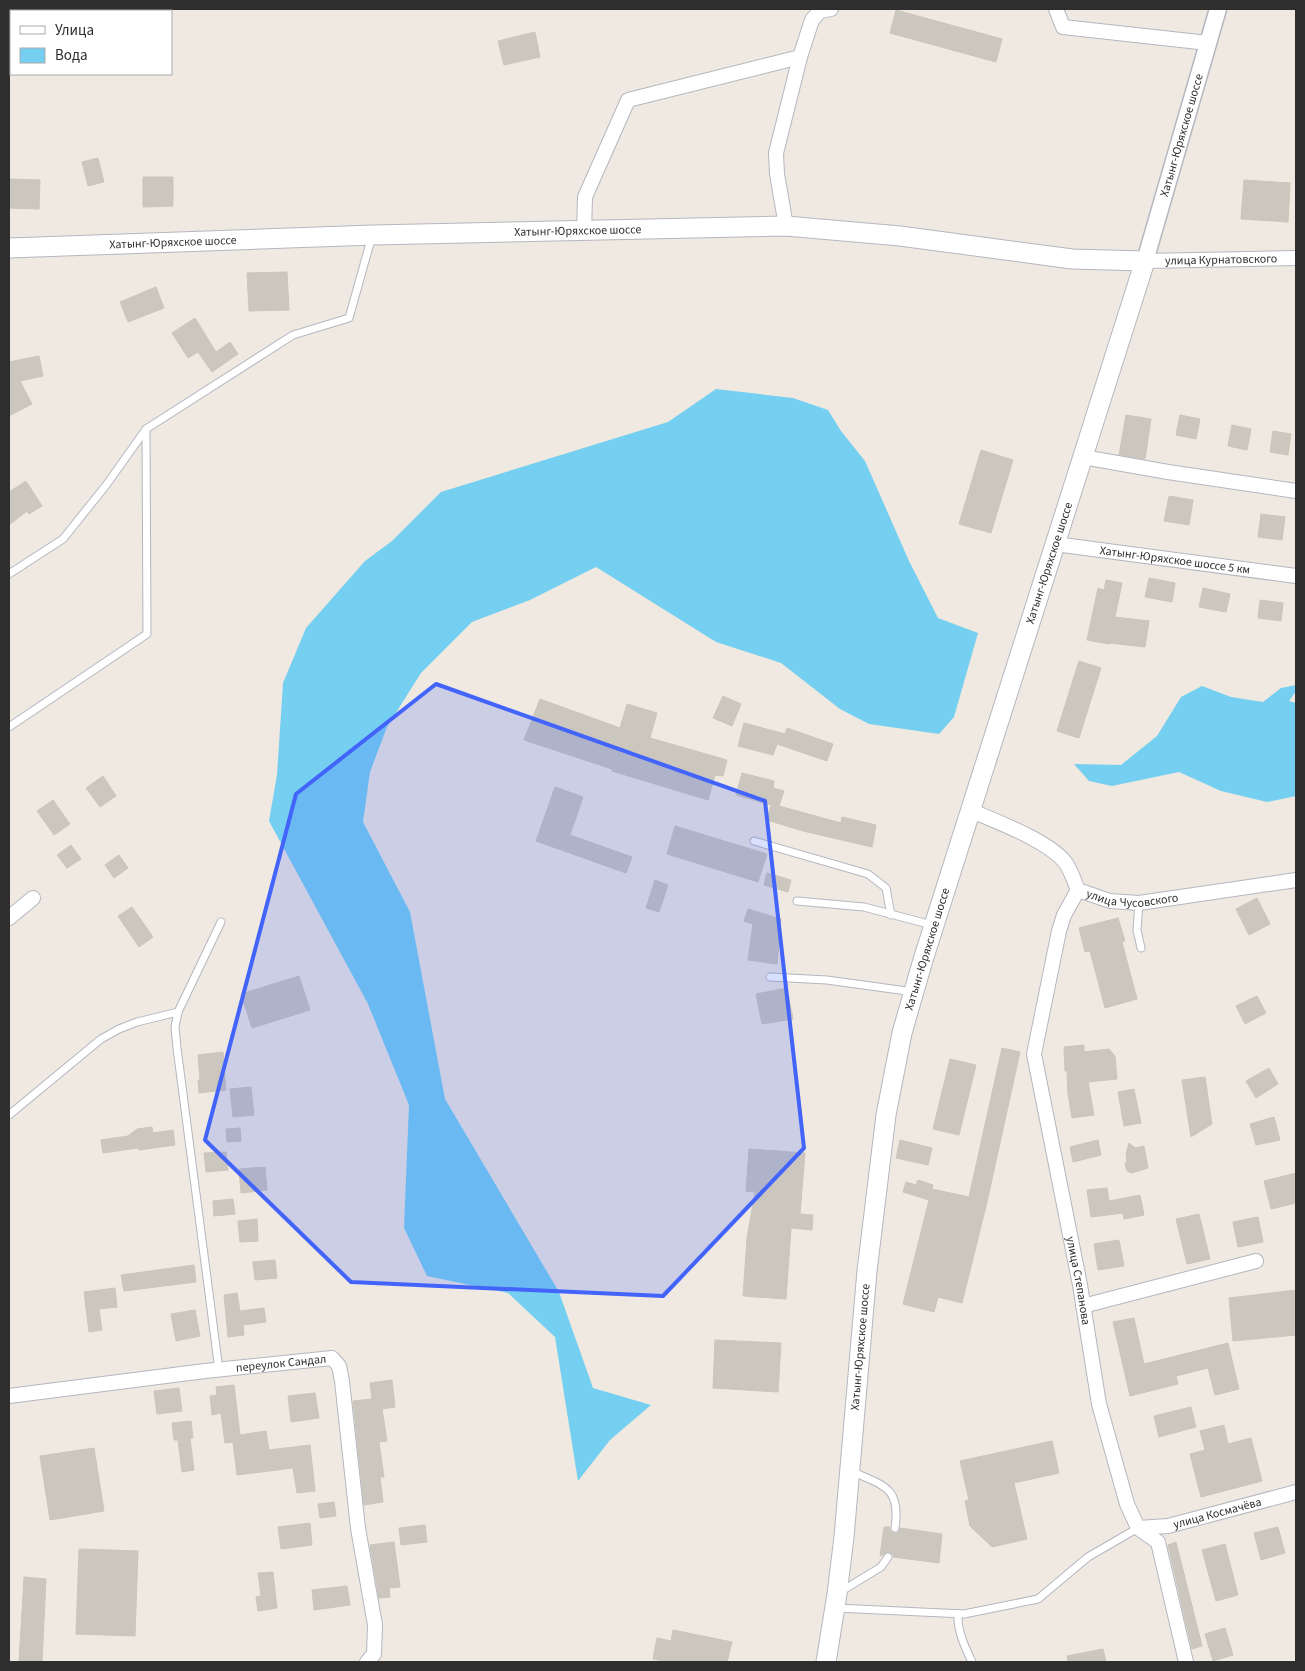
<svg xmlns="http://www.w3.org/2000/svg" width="1305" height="1671" font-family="'Source Sans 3',sans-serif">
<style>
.water{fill:#75cff0}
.building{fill:#cbc7bf;stroke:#cbc5ba}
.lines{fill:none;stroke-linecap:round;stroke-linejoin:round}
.service-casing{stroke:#b4b7c1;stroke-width:9}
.minor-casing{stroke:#b4b7c1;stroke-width:16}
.tertiary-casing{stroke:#b4b7c1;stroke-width:19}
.secondary-casing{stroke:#b4b7c1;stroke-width:21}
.service{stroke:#fff;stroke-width:7}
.minor{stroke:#fff;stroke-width:14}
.tertiary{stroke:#fff;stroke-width:16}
.secondary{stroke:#fff;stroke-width:19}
.marked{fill:#4264fb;fill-opacity:0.2;stroke:#4264fb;stroke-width:4;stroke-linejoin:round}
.labels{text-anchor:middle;stroke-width:4;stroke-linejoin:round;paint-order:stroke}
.street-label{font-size:12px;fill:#2e2e2e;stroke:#fff}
</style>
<rect width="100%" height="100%" fill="#efe9e1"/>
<!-- water -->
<g class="water">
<path d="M 9,9 L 73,9 L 63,11 L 11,11 L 11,28 L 9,29 Z"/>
<path d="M 716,389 L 793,398 L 828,410 L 841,431 L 865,461 L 909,561 L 938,618 L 978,633 L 954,717 L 939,734 L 869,724 L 840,709 L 781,663 L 716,642 L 596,567 L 530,600 L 472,622 L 421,673 L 387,727 L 370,772 L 363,822 L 410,912 L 445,1099 L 559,1292 L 593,1388 L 651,1405 L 610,1440 L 578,1481 L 555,1337 L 508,1293 L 427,1276 L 404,1228 L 409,1105 L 368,1004 L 269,821 L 277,775 L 283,683 L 306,628 L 365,561 L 392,541 L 441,492 L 668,422 Z"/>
<path d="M 1296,685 L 1296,691 L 1289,701 L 1296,703 L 1296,796 L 1267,802 L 1221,791 L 1179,772 L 1112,786 L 1089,781 L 1074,764 L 1121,765 L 1157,736 L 1181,697 L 1202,686 L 1231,697 L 1263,702 L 1281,688 Z"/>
</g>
<!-- building -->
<g class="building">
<path d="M 896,10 L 1002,39 L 996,62 L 890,33 Z"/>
<path d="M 535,32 L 540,57 L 504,65 L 498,41 Z"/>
<path d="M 98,158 L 104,182 L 88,186 L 82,162 Z"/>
<path d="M 143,177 L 173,177 L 173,206 L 143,207 Z"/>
<path d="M 9,179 L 40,180 L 39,209 L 9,208 Z"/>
<path d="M 1244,180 L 1290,183 L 1288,222 L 1241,219 Z"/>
<path d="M 287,272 L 289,310 L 249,311 L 247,273 Z"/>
<path d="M 156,287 L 164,308 L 128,322 L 120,302 Z"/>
<path d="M 195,318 L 216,352 L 230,342 L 238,354 L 212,372 L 198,352 L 188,358 L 172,333 Z"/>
<path d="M 39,356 L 43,376 L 20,381 L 32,404 L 9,416 L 9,360 L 9,362 Z"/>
<path d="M 1126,415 L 1151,419 L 1145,459 L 1119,455 Z"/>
<path d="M 1180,415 L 1200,419 L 1196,439 L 1176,435 Z"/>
<path d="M 1232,425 L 1251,429 L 1247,450 L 1228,446 Z"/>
<path d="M 1273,431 L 1291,434 L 1288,455 L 1270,452 Z"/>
<path d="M 981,450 L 1013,460 L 991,533 L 959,524 Z"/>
<path d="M 26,481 L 42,506 L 29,514 L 27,511 L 9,525 L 9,492 Z"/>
<path d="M 1169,496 L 1193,500 L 1189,525 L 1164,521 Z"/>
<path d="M 1261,514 L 1285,517 L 1282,540 L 1258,537 Z"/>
<path d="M 1149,578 L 1175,583 L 1172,602 L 1145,597 Z"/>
<path d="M 1106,580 L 1122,583 L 1115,617 L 1149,621 L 1145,647 L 1109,643 L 1109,644 L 1087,640 L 1098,588 L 1104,590 Z"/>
<path d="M 1203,588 L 1230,594 L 1226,612 L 1199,607 Z"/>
<path d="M 1260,600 L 1283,603 L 1281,621 L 1258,618 Z"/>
<path d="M 1079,661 L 1101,668 L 1079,738 L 1057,731 Z"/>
<path d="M 723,696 L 741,704 L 732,726 L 713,718 Z"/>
<path d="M 540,699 L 620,728 L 627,704 L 657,713 L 650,738 L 727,760 L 723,776 L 715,775 L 708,800 L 612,771 L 612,769 L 524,740 Z"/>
<path d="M 744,723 L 785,734 L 787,728 L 833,744 L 827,761 L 777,744 L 773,755 L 738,746 Z"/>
<path d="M 742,773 L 774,781 L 773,788 L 784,791 L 779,806 L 841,823 L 842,817 L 876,825 L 872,847 L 803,831 L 767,820 L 771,805 L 736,795 Z"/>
<path d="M 103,776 L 116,796 L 100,807 L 86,788 Z"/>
<path d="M 555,787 L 583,797 L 570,835 L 632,857 L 626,873 L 536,841 Z"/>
<path d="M 53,800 L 70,824 L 54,835 L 37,811 Z"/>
<path d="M 675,826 L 767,854 L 758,882 L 667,854 Z"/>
<path d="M 71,845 L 81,859 L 67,868 L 57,855 Z"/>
<path d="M 119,855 L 128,868 L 114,878 L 105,865 Z"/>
<path d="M 767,873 L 791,880 L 788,892 L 764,885 Z"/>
<path d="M 655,880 L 668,885 L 659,912 L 646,908 Z"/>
<path d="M 1257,898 L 1270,924 L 1249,935 L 1236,909 Z"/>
<path d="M 132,907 L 153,937 L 139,947 L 118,916 Z"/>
<path d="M 748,909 L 781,919 L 777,964 L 748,960 L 753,924 L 744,921 Z"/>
<path d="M 1118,918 L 1125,941 L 1122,942 L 1137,999 L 1105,1008 L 1090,951 L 1085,952 L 1079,928 Z"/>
<path d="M 299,976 L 310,1010 L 252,1028 L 241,994 Z"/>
<path d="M 787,988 L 793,1019 L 762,1024 L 756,994 Z"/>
<path d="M 1257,996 L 1266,1013 L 1245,1024 L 1236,1006 Z"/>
<path d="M 1084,1045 L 1084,1052 L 1109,1049 L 1115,1056 L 1117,1079 L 1088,1082 L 1094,1115 L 1072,1118 L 1068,1094 L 1067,1071 L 1065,1071 L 1064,1047 Z"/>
<path d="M 1002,1048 L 1020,1052 L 987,1202 L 962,1303 L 938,1297 L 934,1312 L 903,1304 L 929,1200 L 903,1192 L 906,1182 L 916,1185 L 918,1180 L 933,1185 L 932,1189 L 969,1197 Z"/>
<path d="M 223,1052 L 226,1090 L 199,1093 L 198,1080 L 200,1080 L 198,1055 Z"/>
<path d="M 950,1059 L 976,1065 L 959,1135 L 933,1129 Z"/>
<path d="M 1269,1068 L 1278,1084 L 1256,1098 L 1246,1081 Z"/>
<path d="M 1205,1077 L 1212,1124 L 1191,1137 L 1182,1080 Z"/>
<path d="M 251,1087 L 254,1115 L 233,1117 L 230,1089 Z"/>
<path d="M 1134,1089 L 1141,1123 L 1124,1126 L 1118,1092 Z"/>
<path d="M 1274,1117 L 1280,1140 L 1256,1145 L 1250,1124 Z"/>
<path d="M 152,1127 L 153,1133 L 173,1130 L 175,1145 L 139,1150 L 138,1148 L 103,1153 L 101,1140 L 128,1136 L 137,1129 Z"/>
<path d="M 240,1128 L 241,1141 L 227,1142 L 226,1129 Z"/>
<path d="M 900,1140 L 932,1148 L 928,1165 L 896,1158 Z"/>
<path d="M 1098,1140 L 1101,1155 L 1073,1162 L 1070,1147 Z"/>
<path d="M 1129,1143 L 1135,1148 L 1144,1146 L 1148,1168 L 1132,1173 L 1127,1171 L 1125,1164 L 1127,1161 L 1126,1154 Z"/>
<path d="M 749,1149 L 805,1153 L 800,1214 L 813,1215 L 812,1230 L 791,1228 L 786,1299 L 743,1296 L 747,1238 L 755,1192 L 746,1191 Z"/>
<path d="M 226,1152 L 228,1170 L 206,1172 L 204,1153 Z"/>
<path d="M 265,1167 L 267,1190 L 241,1193 L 239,1169 Z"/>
<path d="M 1296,1173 L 1296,1203 L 1271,1209 L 1264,1181 Z"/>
<path d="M 1107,1188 L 1109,1201 L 1140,1195 L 1144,1215 L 1124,1219 L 1123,1213 L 1091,1217 L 1087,1190 Z"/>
<path d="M 233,1199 L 235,1214 L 214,1216 L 213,1201 Z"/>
<path d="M 1199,1214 L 1210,1259 L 1187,1264 L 1176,1219 Z"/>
<path d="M 1258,1217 L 1263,1242 L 1238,1247 L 1233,1222 Z"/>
<path d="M 257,1219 L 258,1241 L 240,1242 L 238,1221 Z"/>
<path d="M 1119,1240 L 1124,1266 L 1098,1270 L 1094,1244 Z"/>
<path d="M 275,1260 L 277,1278 L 255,1280 L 253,1262 Z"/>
<path d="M 194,1265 L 196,1282 L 124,1291 L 121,1275 Z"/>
<path d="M 115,1288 L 117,1307 L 99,1309 L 102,1330 L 89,1332 L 84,1292 Z"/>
<path d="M 1296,1290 L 1296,1335 L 1233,1341 L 1229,1298 Z"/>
<path d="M 237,1293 L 240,1311 L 264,1308 L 266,1322 L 243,1325 L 244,1335 L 228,1337 L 224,1295 Z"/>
<path d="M 195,1310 L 200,1336 L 176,1341 L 171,1314 Z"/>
<path d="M 1134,1318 L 1144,1364 L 1228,1343 L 1239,1389 L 1215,1395 L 1208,1368 L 1176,1376 L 1178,1384 L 1130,1396 L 1113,1322 Z"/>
<path d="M 715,1340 L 781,1343 L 778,1392 L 713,1388 Z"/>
<path d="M 392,1380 L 395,1407 L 382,1409 L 387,1441 L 379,1442 L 384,1477 L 380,1477 L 383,1502 L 364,1505 L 353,1401 L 372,1399 L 370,1383 Z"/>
<path d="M 234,1385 L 240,1435 L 266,1431 L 269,1450 L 310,1445 L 315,1491 L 297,1493 L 293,1468 L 237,1475 L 233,1442 L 225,1443 L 221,1413 L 212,1415 L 210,1396 L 217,1395 L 216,1387 Z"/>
<path d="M 179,1388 L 182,1411 L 157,1414 L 154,1391 Z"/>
<path d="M 315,1393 L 319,1418 L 291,1422 L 288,1396 Z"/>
<path d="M 1191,1407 L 1196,1427 L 1159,1437 L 1154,1416 Z"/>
<path d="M 191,1421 L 193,1438 L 190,1438 L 194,1470 L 182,1472 L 178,1440 L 174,1440 L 172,1423 Z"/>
<path d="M 1224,1425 L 1228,1444 L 1251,1438 L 1262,1481 L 1201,1497 L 1190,1454 L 1205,1450 L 1200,1431 Z"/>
<path d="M 1052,1441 L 1059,1473 L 1014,1483 L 1027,1539 L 992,1547 L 970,1526 L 965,1501 L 969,1500 L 960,1461 Z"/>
<path d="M 94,1448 L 104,1511 L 50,1520 L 40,1456 Z"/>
<path d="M 334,1502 L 336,1516 L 320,1518 L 318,1504 Z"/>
<path d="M 310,1523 L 312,1545 L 281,1549 L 278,1527 Z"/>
<path d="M 425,1525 L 427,1542 L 401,1545 L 399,1528 Z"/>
<path d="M 884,1527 L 890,1527 L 890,1531 L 894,1533 L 898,1533 L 900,1528 L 942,1534 L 939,1563 L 893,1557 L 893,1554 L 889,1552 L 880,1556 Z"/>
<path d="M 1278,1527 L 1285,1553 L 1261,1560 L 1254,1533 Z"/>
<path d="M 394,1542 L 400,1587 L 389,1588 L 390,1597 L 379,1598 L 370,1545 Z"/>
<path d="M 1176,1542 L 1202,1646 L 1192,1649 L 1168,1545 Z"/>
<path d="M 1225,1544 L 1238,1595 L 1216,1601 L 1202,1550 Z"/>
<path d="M 79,1549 L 138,1551 L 135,1636 L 76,1634 Z"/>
<path d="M 273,1572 L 277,1608 L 258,1611 L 256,1597 L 261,1596 L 258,1573 Z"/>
<path d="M 24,1577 L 46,1579 L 42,1662 L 19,1662 Z"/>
<path d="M 347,1586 L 350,1605 L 314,1610 L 312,1590 Z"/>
<path d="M 1225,1628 L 1233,1655 L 1213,1661 L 1205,1634 Z"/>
<path d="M 673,1630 L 732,1642 L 727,1662 L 669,1662 L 653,1659 L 657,1638 L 671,1641 Z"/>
<path d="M 1103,1649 L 1106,1662 L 1068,1662 L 1067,1656 Z"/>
</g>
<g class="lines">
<defs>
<g id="service">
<path d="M 9,574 L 63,539 L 107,484 L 146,429 L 293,335 L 349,318 L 372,236"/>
<path d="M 9,727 L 147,634 L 146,430"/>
<path d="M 754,841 L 868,874 L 886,888 L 891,915"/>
<path d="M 797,901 L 864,907 L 932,925"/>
<path d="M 1139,903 L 1137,930 L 1141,948"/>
<path d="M 770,977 L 827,980 L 914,992"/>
<path d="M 9,1115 L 101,1039 L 119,1029 L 137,1022 L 178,1012"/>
<path d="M 219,1370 L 177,1048 L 175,1027 L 178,1012 L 221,922"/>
<path d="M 851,1471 C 884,1486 901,1487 895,1528"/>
<path d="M 840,1592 L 881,1567 L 888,1557"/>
<path d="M 836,1608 L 964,1614 L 1038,1599 L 1088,1557 L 1138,1528"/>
<path d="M 958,1614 C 957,1631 965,1647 972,1662"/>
</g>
<g id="minor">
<path d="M 1056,9 L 1063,27 L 1208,43"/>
<path d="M 786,226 L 777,174 L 776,153 L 800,57 L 812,20 L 820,11 L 831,9"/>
<path d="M 584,231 L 585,197 L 628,100 L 800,57"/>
<path id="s1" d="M 1145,261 L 1296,258"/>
<path d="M 1083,457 L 1168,472 L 1296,491"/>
<path id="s2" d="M 1055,544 L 1296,576"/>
<path id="s3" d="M 970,810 C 997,822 1047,840 1065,862 C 1071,870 1074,881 1078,890 L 1110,901 L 1139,903 L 1296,880"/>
<path id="s4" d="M 1078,890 L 1064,915 L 1059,931 L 1034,1054 L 1080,1285 L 1099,1404 L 1127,1504 L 1138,1528 L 1158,1542 L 1186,1662"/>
<path d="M 9,918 L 33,898"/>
<path d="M 1083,1306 L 1256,1261"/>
<path id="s5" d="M 9,1396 L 205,1371 L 332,1358 L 339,1366 L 342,1381 L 358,1528 L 375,1625 L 374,1654 L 367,1662"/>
<path id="s6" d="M 1138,1528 L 1168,1526 L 1296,1492"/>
</g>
<g id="tertiary">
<path id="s7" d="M 1145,261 L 1218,9"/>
</g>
<g id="secondary">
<path id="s8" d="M 9,248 L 373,235 L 786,226 L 900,236 L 1072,259 L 1145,261 L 923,960 L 902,1033 L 886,1115 L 867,1271 L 844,1537 L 837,1594 L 826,1662"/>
</g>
</defs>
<!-- service casing -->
<use href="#service" class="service-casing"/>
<!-- minor casing -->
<use href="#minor" class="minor-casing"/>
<!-- tertiary casing -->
<use href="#tertiary" class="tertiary-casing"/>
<!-- secondary casing -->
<use href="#secondary" class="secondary-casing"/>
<!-- service -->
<use href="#service" class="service"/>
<!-- minor -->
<use href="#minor" class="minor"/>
<!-- tertiary -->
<use href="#tertiary" class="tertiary"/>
<!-- secondary -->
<use href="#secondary" class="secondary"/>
</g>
<!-- marked area -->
<path class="marked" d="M 436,684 L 765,801 L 804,1148 L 663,1296 L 351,1282 L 205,1140 L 296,794 Z"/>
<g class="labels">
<!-- street labels -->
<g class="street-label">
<text dy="4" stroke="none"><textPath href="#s7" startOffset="131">Хатынг-Юряхское шоссе</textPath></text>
<text dy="4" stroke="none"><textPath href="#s8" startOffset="569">Хатынг-Юряхское шоссе</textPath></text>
<text dy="4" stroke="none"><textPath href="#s8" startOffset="164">Хатынг-Юряхское шоссе</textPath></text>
<text dy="4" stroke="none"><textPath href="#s1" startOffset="76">улица Курнатовского</textPath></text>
<text dy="4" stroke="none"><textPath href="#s2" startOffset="121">Хатынг-Юряхское шоссе 5 км</textPath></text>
<text transform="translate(1049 563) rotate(-72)" y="4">Хатынг-Юряхское шоссе</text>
<text dy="4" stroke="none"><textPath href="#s3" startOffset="196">улица Чусовского</textPath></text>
<text transform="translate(927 949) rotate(-73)" y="4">Хатынг-Юряхское шоссе</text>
<text dy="4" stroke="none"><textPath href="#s4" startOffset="402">улица Степанова</textPath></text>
<text transform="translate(860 1347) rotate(-85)" y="4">Хатынг-Юряхское шоссе</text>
<text dy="4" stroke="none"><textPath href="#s5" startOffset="274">переулок Сандал</textPath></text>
<text dy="4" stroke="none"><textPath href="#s6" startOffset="81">улица Космачёва</textPath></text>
</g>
</g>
<!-- border -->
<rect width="1305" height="1671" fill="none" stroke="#2e2e2e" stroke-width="20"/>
<!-- legend -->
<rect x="10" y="10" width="162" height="65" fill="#ffffff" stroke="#ababab"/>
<rect x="20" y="26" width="25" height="8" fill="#ffffff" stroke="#ababab"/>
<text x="55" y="35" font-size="15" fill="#2e2e2e">Улица</text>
<rect x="20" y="48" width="25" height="15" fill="#75cff0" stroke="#ababab"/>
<text x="55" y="60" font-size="15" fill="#2e2e2e">Вода</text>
</svg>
